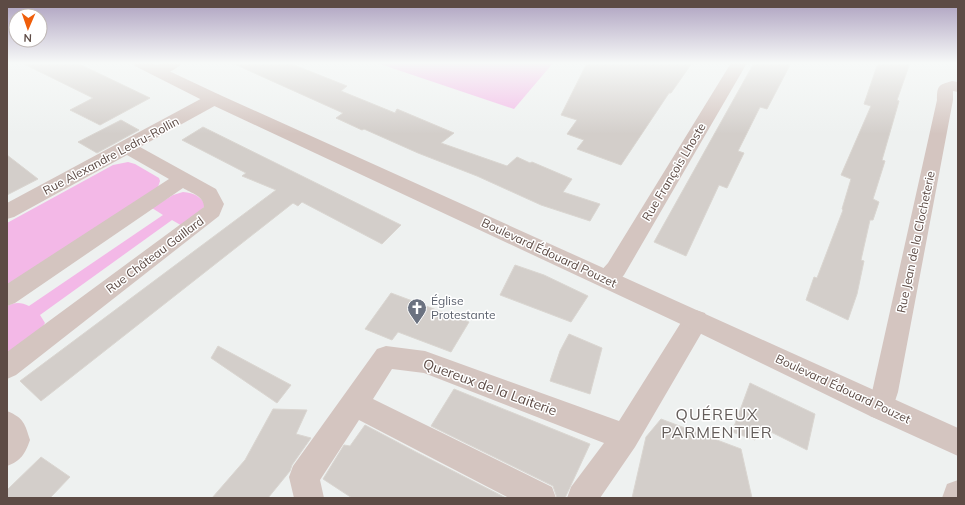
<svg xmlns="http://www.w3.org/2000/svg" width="965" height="505" font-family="Mulish,sans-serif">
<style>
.green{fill:#f3b8e7}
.building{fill:#d3ceca;stroke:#dad6d1}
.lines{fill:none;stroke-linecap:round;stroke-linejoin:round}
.minor{fill:#d4c5c0;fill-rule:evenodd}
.tertiary{fill:#d4c5c0;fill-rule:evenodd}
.labels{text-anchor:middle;stroke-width:3;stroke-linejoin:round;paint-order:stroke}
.street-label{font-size:12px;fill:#5d4b45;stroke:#fff}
.worship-label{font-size:12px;fill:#5b616d;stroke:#fff;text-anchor:start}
.near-street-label{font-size:14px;fill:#5d4b45;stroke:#fff}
.near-neighbourhood-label{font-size:16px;letter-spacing:1px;fill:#645d5a;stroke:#fff}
</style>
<rect width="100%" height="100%" fill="#eef1f0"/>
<!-- green -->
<g class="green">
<path d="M 377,63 L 553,63 L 514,109 Z"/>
<path d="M 128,162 L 135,164 L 159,178 L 160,181 L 158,187 L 7,286 L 7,223 L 113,165 Z"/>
<path d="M 183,192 C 195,193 199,196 206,205 L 184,227 L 172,220 L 40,315 L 45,323 L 41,329 L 7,357 L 7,306 C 15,302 21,302 29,306 L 163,215 L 152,208 L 173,195 Z"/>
</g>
<!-- building -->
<g class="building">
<path d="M 22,63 L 77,63 L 150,98 L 100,125 L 70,110 L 93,98 Z"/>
<path d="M 232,63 L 289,63 L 347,86 L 341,91 L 395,113 L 397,109 L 454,133 L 441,143 L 507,166 L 517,157 L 530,163 L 532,162 L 572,179 L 563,192 L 600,204 L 590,221 L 541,205 L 477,176 L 418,153 L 364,129 L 362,130 L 336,118 L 343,113 Z"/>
<path d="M 587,63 L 692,63 L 671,93 L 669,93 L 621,165 L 577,149 L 584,140 L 567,134 L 577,120 L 561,115 Z"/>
<path d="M 754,63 L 791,63 L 767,109 L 760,107 L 738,151 L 744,153 L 727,188 L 719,185 L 686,256 L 654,242 Z"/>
<path d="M 878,63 L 910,63 L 897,100 L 899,101 L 882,160 L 885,161 L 873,199 L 879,202 L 873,220 L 870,220 L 861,260 L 864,261 L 857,294 L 848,320 L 806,300 L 814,277 L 817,278 L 843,210 L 842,209 L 851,179 L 841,175 L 871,106 L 864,104 Z"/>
<path d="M 121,120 L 139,130 L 97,153 L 78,142 Z"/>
<path d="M 203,127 L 401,225 L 382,244 L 302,202 L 298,206 L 293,203 L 41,401 L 20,381 L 276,190 L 242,176 L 246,173 L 182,140 Z"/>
<path d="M 7,155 L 38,179 L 7,195 Z"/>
<path d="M 515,265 L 544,275 L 588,296 L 571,322 L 500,295 Z"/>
<path d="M 391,293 L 469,322 L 451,352 L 398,332 L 392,340 L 365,329 Z"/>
<path d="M 569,334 L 602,348 L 590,394 L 550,381 L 560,351 Z"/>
<path d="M 218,346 L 291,385 L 277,403 L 211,358 Z"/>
<path d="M 750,383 L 815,414 L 807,450 L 761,427 L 755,440 L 732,432 Z"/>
<path d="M 454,389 L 590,444 L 565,498 L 557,498 L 553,486 L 431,426 Z"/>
<path d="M 273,409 L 307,410 L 296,434 L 311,438 L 292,465 L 290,471 L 268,498 L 212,498 L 245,460 Z"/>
<path d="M 661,419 L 741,449 L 752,498 L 632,498 L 646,437 Z"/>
<path d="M 365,425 L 416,452 L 506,498 L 352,498 L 323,479 L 344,445 L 350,446 Z"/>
<path d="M 41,457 L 70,477 L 50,498 L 7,498 L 7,490 Z"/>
</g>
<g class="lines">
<!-- minor -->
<g class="minor">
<path d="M 161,63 L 182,63 C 176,71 160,77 151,74 L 149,71 L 151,68 Z"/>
<path d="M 731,63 L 747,63 L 624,275 C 616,284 611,289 599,285 L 596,279 L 599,273 L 608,263 Z"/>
<path d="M 952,81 L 958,82 L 958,92 L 953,91 L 953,100 L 898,392 L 890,416 L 880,420 L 870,416 L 866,407 L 872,392 L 937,100 C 937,86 938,85 952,81 Z"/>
<path d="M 214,94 L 220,95 L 222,99 L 220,103 L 140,147 L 216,189 L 224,204 L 219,216 L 16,375 L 7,379 L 7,352 L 204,207 C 204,196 191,193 183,188 L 15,303 L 7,306 L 7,284 L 169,179 L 127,155 L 14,217 L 7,219 L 7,203 L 208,95 Z"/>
<path d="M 696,310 L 705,313 L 708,320 L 705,327 L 635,447 L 600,498 L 567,498 L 571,487 L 604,443 L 424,373 L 392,369 L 373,399 L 552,487 L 556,498 L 509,498 L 359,420 L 320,480 L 324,498 L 294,498 L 289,477 L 293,466 L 377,349 L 386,346 L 425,351 L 619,421 L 687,313 Z"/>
<path d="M 7,411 C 24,418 25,424 30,440 C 25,454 21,461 7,466 Z"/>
<path d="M 958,480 L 958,498 L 942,498 L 947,484 Z"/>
</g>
<!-- tertiary -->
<path class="tertiary" d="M 132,63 L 152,63 L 220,95 L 958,428 L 958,456 L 870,416 L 687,327 L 208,103 L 135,66 Z"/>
</g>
<!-- sky -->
<linearGradient id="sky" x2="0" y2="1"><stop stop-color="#aca0bf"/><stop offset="0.47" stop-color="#f7f9f8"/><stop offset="1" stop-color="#f7f9f8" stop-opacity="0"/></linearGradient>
<rect width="965" height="134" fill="url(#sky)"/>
<!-- icons -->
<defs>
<symbol id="church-pin" viewBox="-11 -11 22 30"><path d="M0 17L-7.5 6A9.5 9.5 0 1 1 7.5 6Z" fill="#6b7280" stroke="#fff"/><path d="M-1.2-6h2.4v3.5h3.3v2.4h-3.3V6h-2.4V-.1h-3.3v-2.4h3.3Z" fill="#fff"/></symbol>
</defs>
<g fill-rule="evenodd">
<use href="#church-pin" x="406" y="297" width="22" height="30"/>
</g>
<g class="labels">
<!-- street labels -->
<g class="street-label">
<text transform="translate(111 156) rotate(-28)" y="4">Rue Alexandre Ledru-Rollin</text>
<text transform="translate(674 172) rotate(-59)" y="4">Rue François Lhoste</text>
<text transform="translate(916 242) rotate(-78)" y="4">Rue Jean de la Clocheterie</text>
<text transform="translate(549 253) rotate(25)" y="4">Boulevard Édouard Pouzet</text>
<text transform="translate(155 255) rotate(-37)" y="4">Rue Château Gaillard</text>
<text transform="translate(843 389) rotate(25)" y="4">Boulevard Édouard Pouzet</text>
</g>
<!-- worship labels -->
<g class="worship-label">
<text x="431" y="305">Église<tspan x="431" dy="14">Protestante</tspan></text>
</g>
<!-- near-street labels -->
<g class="near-street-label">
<text transform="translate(490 387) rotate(20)" y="5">Quereux de la Laiterie</text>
</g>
<!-- near-neighbourhood labels -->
<g class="near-neighbourhood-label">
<text x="717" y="420">QUÉREUX<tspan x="717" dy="18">PARMENTIER</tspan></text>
</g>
</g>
<!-- border -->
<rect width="965" height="505" fill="none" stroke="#5d4b45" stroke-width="16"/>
<!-- north arrow -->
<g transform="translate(28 28) rotate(182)"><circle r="19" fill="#ffffff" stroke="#beb7b5"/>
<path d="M0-3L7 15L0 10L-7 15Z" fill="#ef5e0a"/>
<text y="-6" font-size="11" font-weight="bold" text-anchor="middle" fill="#5d4b45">N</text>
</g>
</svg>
